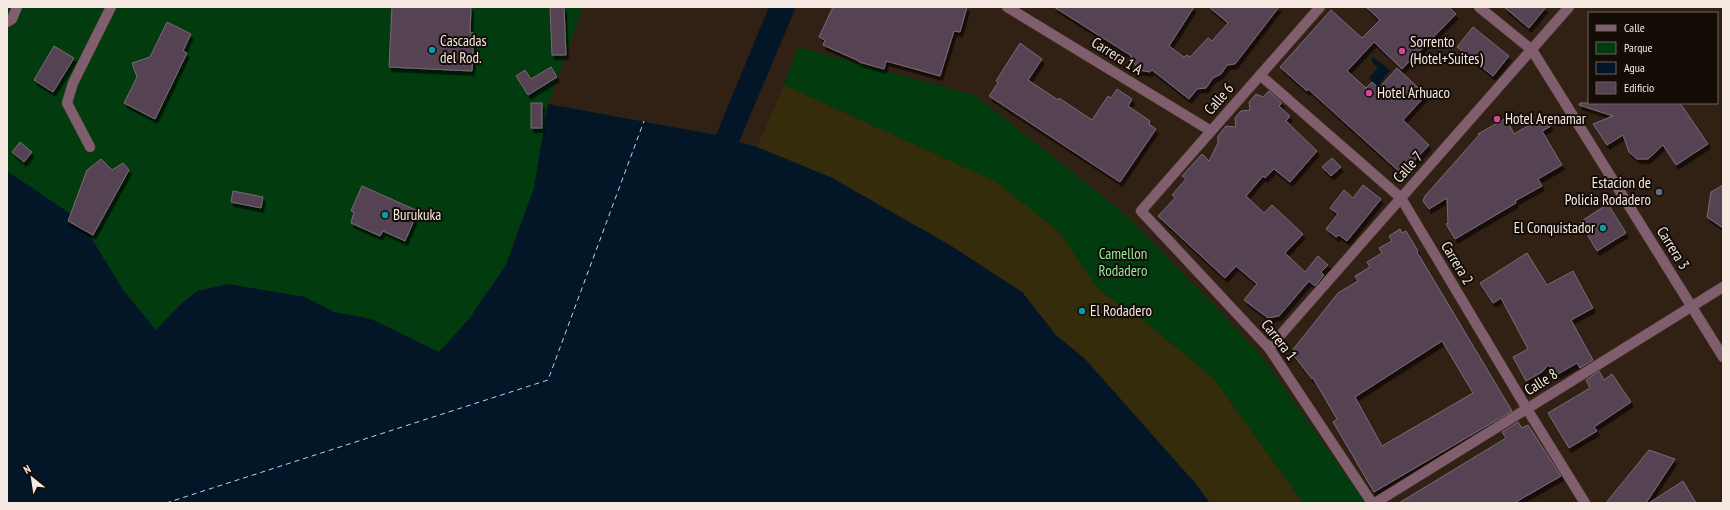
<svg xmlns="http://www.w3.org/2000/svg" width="1730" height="510" font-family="'PT Sans Narrow',sans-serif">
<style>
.green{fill:#023c0e}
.sand{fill:#342c0a}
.water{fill:#031627}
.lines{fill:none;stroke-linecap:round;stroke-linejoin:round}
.ferry{stroke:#b5d6f6;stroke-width:1;stroke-dasharray:5 4;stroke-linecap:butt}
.building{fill:#554353;stroke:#7b6878;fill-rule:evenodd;filter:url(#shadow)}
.minor-casing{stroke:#4c3d31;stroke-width:11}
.minor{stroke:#805e6e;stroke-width:10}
.culture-dot{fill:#0f9aa8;stroke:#130c07;stroke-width:1.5}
.hotel-dot{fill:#d1479c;stroke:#130c07;stroke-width:1.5}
.service-dot{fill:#5c6f8a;stroke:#130c07;stroke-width:1.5}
.labels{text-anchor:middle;stroke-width:4;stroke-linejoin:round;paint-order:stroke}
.poi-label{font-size:15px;fill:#f5e9e1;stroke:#130c07;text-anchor:start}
.street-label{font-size:15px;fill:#f5e9e1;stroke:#130c07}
.park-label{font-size:15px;fill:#94ed9a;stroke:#130c07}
</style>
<defs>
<filter id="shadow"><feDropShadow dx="2.5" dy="4.5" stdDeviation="0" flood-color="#0009"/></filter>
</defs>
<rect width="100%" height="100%" fill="#312114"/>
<!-- green -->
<g class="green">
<path d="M 7,7 L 583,7 L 548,104 L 534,188 L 506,265 L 469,319 L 439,352 L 371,319 L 334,312 L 305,297 L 228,284 L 197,291 L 180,305 L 156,330 L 123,290 L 81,221 L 7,171 Z"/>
<path d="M 798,47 L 975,95 L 1110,202 L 1133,222 L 1256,349 L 1366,503 L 1303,503 L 1213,378 L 1154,329 L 1098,289 L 1059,232 L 996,182 L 784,85 Z"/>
</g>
<!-- sand -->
<path class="sand" d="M 784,85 L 996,182 L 1059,232 L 1098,289 L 1154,329 L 1213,378 L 1303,503 L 1210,503 L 1195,483 L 1085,359 L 1056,335 L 1022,292 L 948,244 L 832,178 L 757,147 Z"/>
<!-- water -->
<g class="water">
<path d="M 769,7 L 796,7 L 739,142 L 757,147 L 832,178 L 948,244 L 1022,292 L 1056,335 L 1085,359 L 1195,483 L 1210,503 L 7,503 L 7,171 L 81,221 L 123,290 L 156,330 L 180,305 L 197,291 L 228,284 L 305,297 L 334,312 L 371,319 L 439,352 L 469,319 L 506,265 L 534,188 L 548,104 L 716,135 Z"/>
<path d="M 1373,57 L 1390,70 L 1377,87 L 1369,78 L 1378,68 L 1371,61 Z"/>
</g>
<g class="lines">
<!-- ferry -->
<path class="ferry" d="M 166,503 L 548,380 L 644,121"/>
</g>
<!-- building -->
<g class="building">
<path d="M 392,7 L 471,7 L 470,33 L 474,33 L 472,71 L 389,67 Z"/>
<path d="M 550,7 L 564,7 L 566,55 L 552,55 Z"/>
<path d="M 833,7 L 967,7 L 960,32 L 954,31 L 940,76 L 886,61 L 884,69 L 859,62 L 859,61 L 823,45 L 825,40 L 819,37 Z"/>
<path d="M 1054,7 L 1194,7 L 1169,46 L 1184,57 L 1187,55 L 1190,57 L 1208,38 L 1212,41 L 1228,23 L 1209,7 L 1279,7 L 1235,64 L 1227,65 L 1221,74 L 1213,78 L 1206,88 L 1197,89 L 1189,99 L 1152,70 L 1150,72 L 1138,70 L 1130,55 Z"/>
<path d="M 1366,7 L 1449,7 L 1456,14 L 1402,69 L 1374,42 L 1347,71 L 1366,88 L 1372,82 L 1379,88 L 1397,68 L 1426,95 L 1403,120 L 1429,145 L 1402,174 L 1308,89 L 1307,91 L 1280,67 L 1331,10 L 1362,38 L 1380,20 Z"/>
<path d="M 1504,7 L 1546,7 L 1529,28 Z"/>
<path d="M 167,22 L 191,34 L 183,51 L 187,53 L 155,119 L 124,103 L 137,77 L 132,63 L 150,57 Z"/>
<path d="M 1473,27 L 1509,56 L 1493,76 L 1457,47 Z"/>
<path d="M 1020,43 L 1042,59 L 1028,80 L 1058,100 L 1059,98 L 1092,120 L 1108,96 L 1111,98 L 1117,89 L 1132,99 L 1128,106 L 1150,121 L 1149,124 L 1156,129 L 1120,182 L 989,96 L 998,83 L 996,81 Z"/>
<path d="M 54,46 L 74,58 L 53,92 L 34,80 Z"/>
<path d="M 551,67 L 557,77 L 528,95 L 516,76 L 525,70 L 531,79 Z"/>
<path d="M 1269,91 L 1282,103 L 1279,106 L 1290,116 L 1286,121 L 1317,151 L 1290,182 L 1274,169 L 1265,178 L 1263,176 L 1246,196 L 1264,213 L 1272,205 L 1303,234 L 1285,253 L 1305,272 L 1318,256 L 1328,265 L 1321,272 L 1324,275 L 1315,286 L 1309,281 L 1279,316 L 1268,318 L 1244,300 L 1257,284 L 1236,266 L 1225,278 L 1158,216 L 1175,198 L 1172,195 L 1186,179 L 1182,176 L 1202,154 L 1209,161 L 1218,143 L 1218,136 L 1226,126 L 1236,127 L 1235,118 L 1241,111 L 1250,110 L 1249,102 L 1256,94 L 1263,97 Z"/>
<rect x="531" y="103" width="11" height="25"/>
<path d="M 1580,103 L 1680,103 L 1708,144 L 1676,165 L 1663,145 L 1648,159 L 1637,159 L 1629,152 L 1623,135 L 1607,145 L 1593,124 L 1613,116 L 1579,105 Z"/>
<path d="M 1545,116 L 1551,126 L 1542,131 L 1562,165 L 1538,179 L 1542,186 L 1515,201 L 1516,203 L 1455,239 L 1446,224 L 1448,223 L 1447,198 L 1429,209 L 1423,201 L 1425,196 L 1479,135 L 1478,134 L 1506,118 L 1514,134 Z"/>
<path d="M 20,142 L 32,152 L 24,162 L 12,152 Z"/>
<path d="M 1332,158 L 1341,167 L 1331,176 L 1322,167 Z"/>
<path d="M 101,159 L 112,170 L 123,163 L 129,170 L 93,235 L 68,221 L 87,170 Z"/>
<path d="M 1363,185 L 1381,199 L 1347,241 L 1339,235 L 1336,237 L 1326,229 L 1338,214 L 1330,208 L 1344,190 L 1353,198 Z"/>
<path d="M 1723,185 L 1723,228 L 1707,217 L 1711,192 Z"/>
<path d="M 362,186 L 418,211 L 405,241 L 383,231 L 380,236 L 351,223 L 354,212 L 351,211 Z"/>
<path d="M 233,191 L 263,197 L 261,208 L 231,202 Z"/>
<path d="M 1608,204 L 1626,233 L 1597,251 L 1580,222 Z"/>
<path d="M 1400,229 L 1402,233 L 1406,231 L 1418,251 L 1417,252 L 1512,411 L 1374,492 L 1333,422 L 1337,419 L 1313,378 L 1312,379 L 1291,352 L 1338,293 L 1358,281 L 1355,276 L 1370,267 L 1367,262 L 1382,253 L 1379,248 L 1392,241 L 1389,236 ZM 1442,341 L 1473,393 L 1382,446 L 1355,397 Z"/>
<path d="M 1527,253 L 1547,285 L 1573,271 L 1593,308 L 1571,320 L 1593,360 L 1580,368 L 1577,363 L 1558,374 L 1548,365 L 1542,372 L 1526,381 L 1513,357 L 1528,349 L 1501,298 L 1493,303 L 1480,283 Z"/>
<path d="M 1599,371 L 1604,380 L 1612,374 L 1631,402 L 1594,427 L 1597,431 L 1569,448 L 1548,413 L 1590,388 L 1586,380 Z"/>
<path d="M 1518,422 L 1522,428 L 1528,425 L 1561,476 L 1514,503 L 1399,503 L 1506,438 L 1502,432 Z"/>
<path d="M 1649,450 L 1675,459 L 1646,503 L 1606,503 Z"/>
<path d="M 1683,481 L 1696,503 L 1649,503 Z"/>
</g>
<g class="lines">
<defs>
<g id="minor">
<path d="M 1007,7 L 1211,131"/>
<path d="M 1320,7 L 1141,211 L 1269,348 L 1372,503"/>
<path d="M 1479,7 L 1532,50 L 1723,357"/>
<path d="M 7,22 L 12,19 L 17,7"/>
<path d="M 1260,75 L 1401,198 L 1527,409 L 1585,503"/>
<path d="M 90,147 L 67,103 L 73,83 L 111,7"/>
<path d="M 1269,348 L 1569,7"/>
<path d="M 1375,503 L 1723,287"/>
</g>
</defs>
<!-- minor casing -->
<use href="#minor" class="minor-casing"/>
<!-- minor -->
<use href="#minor" class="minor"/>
</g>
<!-- markers -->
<g class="culture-dot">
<circle cx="432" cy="50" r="4"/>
<circle cx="385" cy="215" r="4"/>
<circle cx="1603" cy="228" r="4"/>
<circle cx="1082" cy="311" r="4"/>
</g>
<g class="hotel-dot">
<circle cx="1402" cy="51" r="4"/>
<circle cx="1369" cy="93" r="4"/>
<circle cx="1497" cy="119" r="4"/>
</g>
<circle class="service-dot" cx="1659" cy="192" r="4"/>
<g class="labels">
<!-- poi labels -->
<g class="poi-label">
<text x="440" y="46">Cascadas<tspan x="440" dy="17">del Rod.</tspan></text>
<text x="1410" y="47">Sorrento<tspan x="1410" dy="17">(Hotel+Suites)</tspan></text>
<text x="1377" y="98">Hotel Arhuaco</text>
<text x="1505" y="124">Hotel Arenamar</text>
<text x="1651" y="188" text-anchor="end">Estacion de<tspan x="1651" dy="17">Policia Rodadero</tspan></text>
<text x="393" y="220">Burukuka</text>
<text x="1595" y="233" text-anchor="end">El Conquistador</text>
<text x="1090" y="316">El Rodadero</text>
</g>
<!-- street labels -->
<g class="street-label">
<text transform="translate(1117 56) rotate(32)" y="5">Carrera 1 A</text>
<text transform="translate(1219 99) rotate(-49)" y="5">Calle 6</text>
<text transform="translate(1408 167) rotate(-48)" y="5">Calle 7</text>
<text transform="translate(1673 248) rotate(58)" y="5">Carrera 3</text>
<text transform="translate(1457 263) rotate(59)" y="5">Carrera 2</text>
<text transform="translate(1279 340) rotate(52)" y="5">Carrera 1</text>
<text transform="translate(1541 382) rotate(-32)" y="5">Calle 8</text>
</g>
<!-- park labels -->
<g class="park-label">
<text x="1123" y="259">Camellon<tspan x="1123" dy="17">Rodadero</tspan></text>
</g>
</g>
<!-- border -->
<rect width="1730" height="510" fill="none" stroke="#f5e9e1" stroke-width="16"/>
<!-- legend -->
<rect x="1588" y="12" width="130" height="92" fill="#130c07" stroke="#6d645e"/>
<rect x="1596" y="25" width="20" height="6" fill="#805e6e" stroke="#6d645e"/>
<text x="1624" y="32" font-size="12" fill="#f5e9e1">Calle</text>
<rect x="1596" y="42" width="20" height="12" fill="#023c0e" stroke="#6d645e"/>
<text x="1624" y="52" font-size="12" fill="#f5e9e1">Parque</text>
<rect x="1596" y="62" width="20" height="12" fill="#031627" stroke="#6d645e"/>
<text x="1624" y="72" font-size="12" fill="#f5e9e1">Agua</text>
<rect x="1596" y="82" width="20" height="12" fill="#554353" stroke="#6d645e"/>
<text x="1624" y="92" font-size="12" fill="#f5e9e1">Edificio</text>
<!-- north arrow -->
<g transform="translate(32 478) rotate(330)" stroke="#130c07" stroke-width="3" paint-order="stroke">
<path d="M0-3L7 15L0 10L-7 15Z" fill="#f5e9e1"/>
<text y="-6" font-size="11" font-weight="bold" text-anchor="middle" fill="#f5e9e1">N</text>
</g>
</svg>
